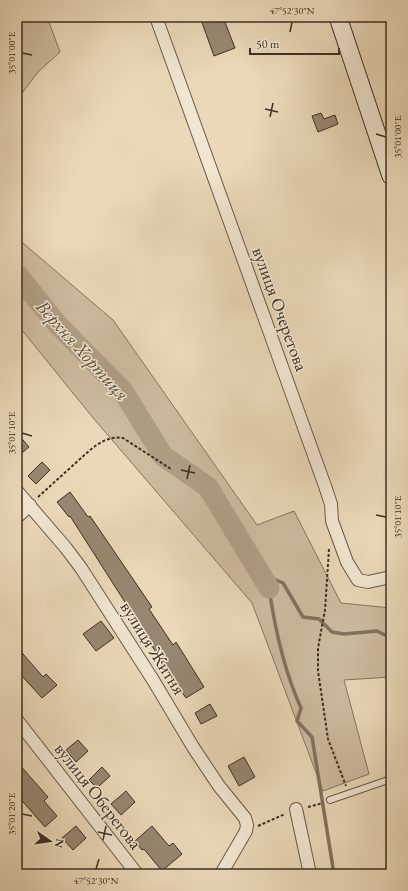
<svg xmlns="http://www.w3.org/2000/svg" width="408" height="891" font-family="'EB Garamond',serif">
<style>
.green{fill:#cdbb9e;stroke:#867560}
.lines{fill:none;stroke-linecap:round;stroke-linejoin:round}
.stream{stroke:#82725d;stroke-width:3.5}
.river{stroke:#b09f85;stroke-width:21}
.building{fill:#978770;stroke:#3e2f22}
.lane-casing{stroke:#695948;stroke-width:8}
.street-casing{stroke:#695948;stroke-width:14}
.secondary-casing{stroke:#3e2f22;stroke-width:19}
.path{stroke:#3e2f22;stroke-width:2;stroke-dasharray:3 2;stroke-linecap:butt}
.lane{stroke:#f1e6d1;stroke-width:6}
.street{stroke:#f1e6d1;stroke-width:12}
.secondary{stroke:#f1e6d1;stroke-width:17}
.ticks{fill:none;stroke:#3e2f22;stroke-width:1.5}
.labels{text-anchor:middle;stroke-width:3;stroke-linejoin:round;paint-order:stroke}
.street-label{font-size:18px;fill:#3e2f22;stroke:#f1e6d1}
.water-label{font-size:19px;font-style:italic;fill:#5a4b3b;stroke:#f1e6d1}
.neatline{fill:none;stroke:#3e2f22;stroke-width:1.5}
.ticks-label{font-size:10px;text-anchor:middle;fill:#3e2f22}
</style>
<rect width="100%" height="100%" fill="#ead8b8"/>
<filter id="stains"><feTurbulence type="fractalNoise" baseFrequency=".005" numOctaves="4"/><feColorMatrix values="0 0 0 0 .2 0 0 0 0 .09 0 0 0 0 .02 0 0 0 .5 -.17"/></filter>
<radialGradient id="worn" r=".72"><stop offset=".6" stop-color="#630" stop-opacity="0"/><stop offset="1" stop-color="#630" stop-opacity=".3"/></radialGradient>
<!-- green -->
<g class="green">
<path d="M 17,17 L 47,17 L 60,52 L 38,72 L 17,100 Z"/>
<path d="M 17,238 L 113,320 L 257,525 L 294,511 L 341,603 L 391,608 L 391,677 L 344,680 L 369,774 L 323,791 L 252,603 L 94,419 L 17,324 Z"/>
</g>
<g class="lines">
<!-- stream -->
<g class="stream">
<path d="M 265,581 L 276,580 L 283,583 L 303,617 L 319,619 L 332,632 L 344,634 L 377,631 L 391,638"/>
<path d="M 269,588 C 275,629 284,671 301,708 L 297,721 L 312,737 L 334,874"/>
</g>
<!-- river -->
<path class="river" d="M 17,274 L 57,324 L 123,391 L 163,456 L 208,487 L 269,588"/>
</g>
<!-- building -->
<g class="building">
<path d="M 200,17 L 223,17 L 235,48 L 214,56 Z"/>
<path d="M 321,113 L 324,119 L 335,115 L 338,124 L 318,132 L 312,116 Z"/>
<path d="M 17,433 L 29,447 L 17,457 Z"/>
<path d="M 42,462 L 50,470 L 36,484 L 28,476 Z"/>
<path d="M 70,492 L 88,517 L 90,516 L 152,607 L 149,609 L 173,645 L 176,642 L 204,687 L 186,698 L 157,656 L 158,655 L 143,633 L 144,632 L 70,516 L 69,517 L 57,502 Z"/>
<path d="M 101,621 L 114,638 L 96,651 L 83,634 Z"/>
<path d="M 17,647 L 43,677 L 46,674 L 57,685 L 42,698 L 21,675 L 17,679 Z"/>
<path d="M 210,704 L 217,716 L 201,724 L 195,713 Z"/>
<path d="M 78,740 L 88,751 L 76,762 L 66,750 Z"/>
<path d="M 244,757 L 255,777 L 239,786 L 228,766 Z"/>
<path d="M 17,762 L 48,797 L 44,801 L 57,816 L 45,827 L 17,795 Z"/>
<path d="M 102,767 L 110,776 L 97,788 L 89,780 Z"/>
<path d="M 126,791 L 135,802 L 121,815 L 111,804 Z"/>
<path d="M 76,826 L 86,838 L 73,850 L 62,838 Z"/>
<path d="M 152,826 L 169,846 L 173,843 L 182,854 L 162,871 L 144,849 L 142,850 L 135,841 Z"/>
</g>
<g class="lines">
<defs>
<path id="lane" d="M 330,800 L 391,779"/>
<g id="street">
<path d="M 156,17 L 325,486 L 331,504 L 332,521 L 347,562 L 358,580 L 368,582 L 391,577"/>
<path d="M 17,491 L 66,548 L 81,568 L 153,680 L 193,747 L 219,786 L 245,818 L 247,825 L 246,831 L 221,874"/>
<path d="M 17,517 L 30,505"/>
<path d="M 17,720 L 137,874"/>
<path d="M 296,809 L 310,874"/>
</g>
<path id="secondary" d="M 338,17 L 391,176"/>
</defs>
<!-- lane casing -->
<use href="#lane" class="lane-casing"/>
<!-- street casing -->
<use href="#street" class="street-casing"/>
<!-- secondary casing -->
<use href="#secondary" class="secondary-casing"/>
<!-- path -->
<g class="path">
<path d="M 38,497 L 90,450 C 100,442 110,436 123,438 L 171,469"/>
<path d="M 329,549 L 325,610 L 318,648 L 318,671 L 328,739 L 346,786"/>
<path d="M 308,807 L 323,803"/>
<path d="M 258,826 L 285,814"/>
</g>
<!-- lane -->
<use href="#lane" class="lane"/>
<!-- street -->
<use href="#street" class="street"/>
<!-- secondary -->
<use href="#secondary" class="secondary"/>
</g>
<!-- ticks -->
<path class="ticks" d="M 290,32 L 292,22M 22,53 L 32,55M 265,109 L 278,112M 270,117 L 273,103M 376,134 L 386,137M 22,433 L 32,436M 181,470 L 195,473M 187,479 L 190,465M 376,515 L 386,517M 22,814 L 32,816M 98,832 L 112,835M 103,840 L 106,826M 96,869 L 99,859"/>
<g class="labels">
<!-- street labels -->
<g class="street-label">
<text transform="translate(280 309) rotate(70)" y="6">вулиця Очеретова</text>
<text transform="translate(153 648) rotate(58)" y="6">вулиця Житня</text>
<text transform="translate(98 796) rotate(52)" y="6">вулиця Оберегова</text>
</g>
<!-- water labels -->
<g class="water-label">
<text transform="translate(83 350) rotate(48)" y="7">Верхня Хортиця</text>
</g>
</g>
<!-- margin -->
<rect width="408" height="891" fill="none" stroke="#ead8b8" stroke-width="44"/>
<!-- north arrow -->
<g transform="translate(50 841) rotate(103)" stroke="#f1e6d1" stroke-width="3" paint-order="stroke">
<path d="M0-3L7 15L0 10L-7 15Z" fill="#3e2f22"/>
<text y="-6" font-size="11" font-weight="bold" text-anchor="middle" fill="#3e2f22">N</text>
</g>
<!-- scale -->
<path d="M250 48v6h89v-6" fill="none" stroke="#3e2f22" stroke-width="2"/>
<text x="256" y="48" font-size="12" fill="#3e2f22" stroke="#f1e6d1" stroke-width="3" paint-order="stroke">50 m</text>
<rect x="22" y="22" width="364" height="847" class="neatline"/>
<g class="ticks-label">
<text x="292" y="14">47°52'30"N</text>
<text transform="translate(11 53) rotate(-90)" y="4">35°01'00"E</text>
<text transform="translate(397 137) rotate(-90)" y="4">35°01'00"E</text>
<text transform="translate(11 433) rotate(-90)" y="4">35°01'10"E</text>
<text transform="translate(397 517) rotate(-90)" y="4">35°01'10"E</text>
<text transform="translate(11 814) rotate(-90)" y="4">35°01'20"E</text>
<text x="96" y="884">47°52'30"N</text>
</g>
<rect width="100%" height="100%" filter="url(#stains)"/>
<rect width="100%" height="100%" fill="url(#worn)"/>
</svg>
